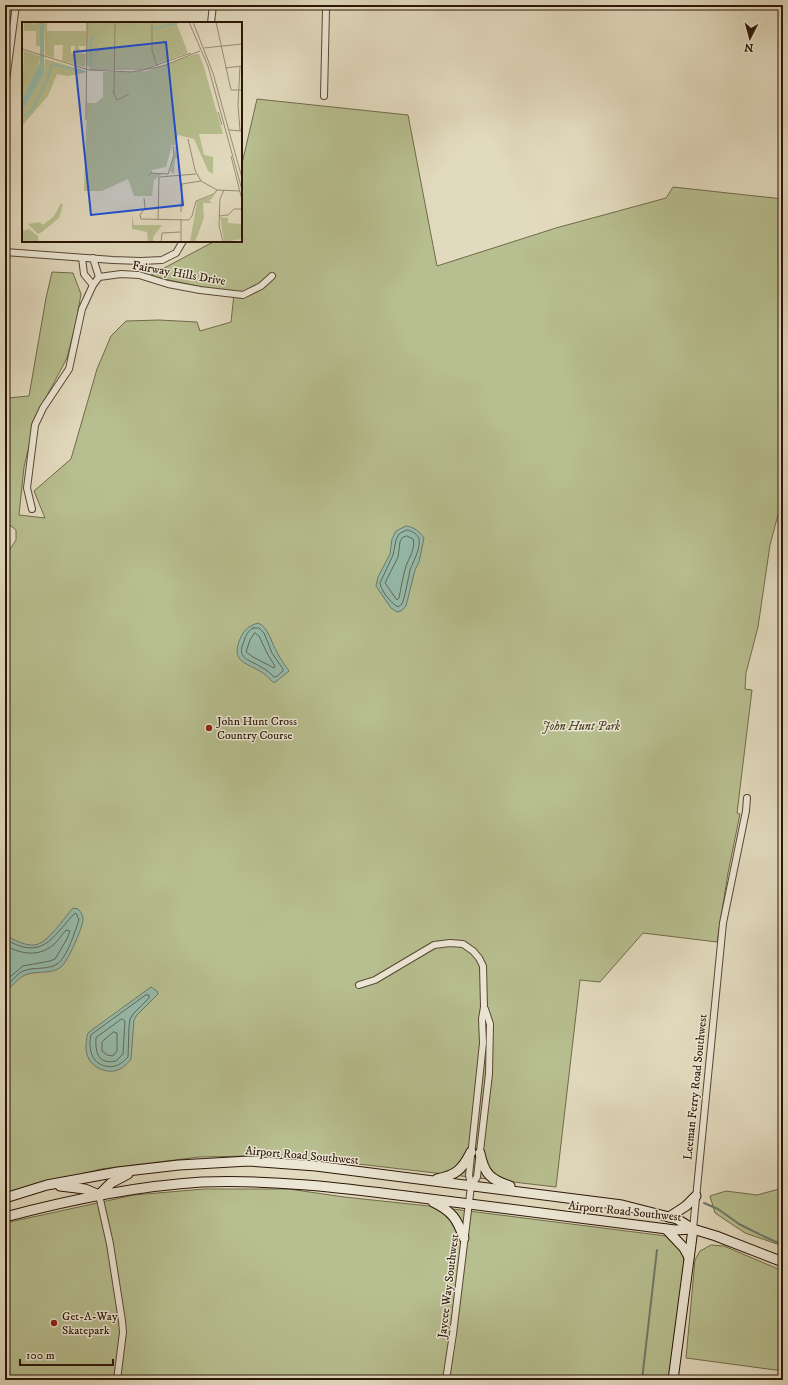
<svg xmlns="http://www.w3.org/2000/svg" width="788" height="1385" font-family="'IM FELL DW Pica',serif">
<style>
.green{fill:#b7be8f;stroke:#716a4a}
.water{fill:#96bbab;stroke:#6b7969}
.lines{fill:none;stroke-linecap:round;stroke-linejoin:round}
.shore{stroke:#606858;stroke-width:1}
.stream{stroke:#6b7969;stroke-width:2}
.street-casing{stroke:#594734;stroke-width:8}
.secondary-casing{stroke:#2b1606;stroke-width:11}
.street{stroke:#ece7d5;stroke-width:6}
.secondary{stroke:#ece7d5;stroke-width:9}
.poi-dot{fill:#8f2418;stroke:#ece7d5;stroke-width:1.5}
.labels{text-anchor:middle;stroke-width:3;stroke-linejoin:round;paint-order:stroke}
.street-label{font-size:12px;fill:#2b1606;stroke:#ece7d5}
.poi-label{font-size:12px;fill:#2b1606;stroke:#ece7d5;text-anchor:start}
.park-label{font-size:12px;font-style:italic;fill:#55482f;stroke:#ece7d5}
.inset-river{fill:none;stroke:#96bbab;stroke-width:2}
.inset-road{fill:none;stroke:#998c74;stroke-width:1}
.view{fill:#1d4ed8;fill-opacity:0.15;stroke:#1d4ed8;stroke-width:2}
.inset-edge{fill:none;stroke:#2b1606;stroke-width:2}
</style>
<rect width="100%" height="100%" fill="#e2dabe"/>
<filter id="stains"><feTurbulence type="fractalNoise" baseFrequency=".005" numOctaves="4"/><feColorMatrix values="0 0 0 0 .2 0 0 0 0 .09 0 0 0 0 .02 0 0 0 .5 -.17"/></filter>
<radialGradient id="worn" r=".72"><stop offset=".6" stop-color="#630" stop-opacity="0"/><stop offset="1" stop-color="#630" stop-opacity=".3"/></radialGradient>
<!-- green -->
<g class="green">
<path d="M 257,99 L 408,115 L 437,266 L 556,228 L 666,198 L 673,187 L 783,199 L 783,496 L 770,545 L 758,627 L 746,673 L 745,689 L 752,690 L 737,813 L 740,814 L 728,873 L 717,942 L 643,933 L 600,982 L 580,980 L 556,1187 L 315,1159 L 251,1156 L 199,1157 L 101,1169 L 5,1193 L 5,557 L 16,540 L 16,530 L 5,521 L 5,460 L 8,398 L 29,396 L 46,298 L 52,272 L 73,273 L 81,294 L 76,322 L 67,358 L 42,405 L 33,429 L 24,467 L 19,515 L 45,518 L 34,491 L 71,459 L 97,369 L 111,336 L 126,321 L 159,320 L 197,322 L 200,331 L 231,322 L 234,294 L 160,278 L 151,275 L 215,241 L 241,241 L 241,168 Z"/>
<path d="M 783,1188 L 783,1246 L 745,1233 L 715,1213 L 710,1196 L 726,1191 L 757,1195 Z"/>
<path d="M 204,1189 L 289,1189 L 344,1197 L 429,1206 L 666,1236 C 675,1241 682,1250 684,1260 L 672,1380 L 5,1380 L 5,1223 L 134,1195 Z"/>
<path d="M 711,1245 L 724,1246 L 783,1271 L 783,1371 L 686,1358 L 695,1260 L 700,1251 Z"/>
</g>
<!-- water -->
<g class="water">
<path d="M 406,526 C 414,527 419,531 424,538 L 419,562 L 415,570 L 406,606 L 401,611 L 397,612 L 391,608 L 376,586 L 378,577 L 390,554 L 392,539 L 396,531 Z"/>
<path d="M 258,623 C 269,627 271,643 277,652 C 280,659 285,665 289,671 L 274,683 C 270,679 265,674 260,671 C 244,662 231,661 240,639 C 244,630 248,626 258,623 Z"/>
<path d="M 73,908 L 78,909 C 81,912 83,915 83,920 C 82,929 68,961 61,967 C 52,974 38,971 28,974 C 19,976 11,987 5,994 L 5,935 C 13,939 24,946 35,945 C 48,943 64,918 73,908 Z"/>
<path d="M 151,987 L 157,991 L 158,994 L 137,1015 L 134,1020 L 131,1059 C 128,1063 124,1067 120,1069 C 109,1075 92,1068 88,1057 C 86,1053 86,1048 86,1044 C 87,1039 86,1036 89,1032 Z"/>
</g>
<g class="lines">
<!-- shore -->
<g class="shore">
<path d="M 407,530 C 412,531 418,534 419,539 C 421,548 413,562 410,570 C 408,580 406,591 403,601 L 402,604 L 398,607 C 391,603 381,591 380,583 L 393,555 L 396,540 L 399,534 Z"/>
<path d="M 407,536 L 413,539 C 416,547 409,558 406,566 C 403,576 401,588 399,598 L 397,600 L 385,583 L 398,557 L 400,542 L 402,538 Z"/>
<path d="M 253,628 L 259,628 L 264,633 L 272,653 L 283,669 L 283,671 L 276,677 L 274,677 C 270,673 266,669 261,667 C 248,659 236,659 244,641 C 246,635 248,631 253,628 Z"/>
<path d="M 255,633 L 259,636 L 268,655 L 275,666 L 274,668 L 253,657 L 246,652 L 250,640 Z"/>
<path d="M 5,939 C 42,961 51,939 74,914 L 76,913 L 79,920 C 75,931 67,958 57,964 C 48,970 36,967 26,970 C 18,972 11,982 5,988"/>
<path d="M 5,945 C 18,953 35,957 49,948 C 56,944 61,936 66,930 L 70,931 L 67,939 L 55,959 L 50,961 L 23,966 L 5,981"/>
<path d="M 146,995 L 149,995 L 149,998 L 134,1013 L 130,1019 L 129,1027 L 128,1057 C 125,1060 122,1063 118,1065 C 114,1067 109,1067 105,1066 C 91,1063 88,1047 91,1035 Z"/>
<path d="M 122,1019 L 125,1021 L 123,1054 L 116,1061 C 98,1065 95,1052 96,1038 Z"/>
<path d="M 114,1032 L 117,1033 L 117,1051 L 113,1056 L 107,1055 L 102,1051 L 102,1042 Z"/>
</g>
<!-- stream -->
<g class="stream">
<path d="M 704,1203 L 718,1209 L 739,1224 L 765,1237 L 783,1245"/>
<path d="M 642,1380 L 657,1250"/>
</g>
<defs>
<g id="street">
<path d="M 211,23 L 213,5"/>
<path d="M 5,88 L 16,5"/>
<path d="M 324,96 L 326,9 L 327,5"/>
<path d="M 5,252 L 113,260 L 141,261 L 162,260 L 176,253 L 183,241"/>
<path d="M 82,258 L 84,274 L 93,285"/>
<path d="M 93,258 L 99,277"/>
<path d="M 32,509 L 27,488 L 35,425 L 43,408 L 69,369 L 82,309 L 93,285 L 99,277 L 121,274 L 139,275 L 168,284 L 200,290 L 243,295 L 261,286 L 272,276"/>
<path d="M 359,985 L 375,980 L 434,945 L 450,943 L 463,944 L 473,951 L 479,958 L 483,966 L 484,1007 L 482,1019 L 483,1043 L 469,1175 L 471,1186 L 453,1334 L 446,1380"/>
<path d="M 471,1186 L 477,1177 L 489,1074 L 490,1024 L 485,1009"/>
<path d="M 99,1195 L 110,1244 L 122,1321 L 123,1332 L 117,1380"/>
<path d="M 693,1229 L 723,923 L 746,811 L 747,798"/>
</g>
<g id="secondary">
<path d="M 480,1153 C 484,1174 491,1180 510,1186"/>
<path d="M 437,1179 C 456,1175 462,1170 471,1152"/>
<path d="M 60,1186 L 85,1189 L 99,1195"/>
<path d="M 99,1195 L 111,1183 L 128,1174"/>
<path d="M 5,1198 L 47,1185 L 118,1172 L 179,1165 L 249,1161 L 316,1166 L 622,1205 L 677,1219 L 693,1229 L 716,1236 L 783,1262"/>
<path d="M 433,1202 C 452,1211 457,1219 464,1238"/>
<path d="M 5,1217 C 69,1200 136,1186 202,1182 C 276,1179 350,1189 422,1198 C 507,1209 591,1220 675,1230 L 693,1229"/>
<path d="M 669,1217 L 686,1206 L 696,1196"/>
<path d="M 666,1229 L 684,1248 L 689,1257"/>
<path d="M 673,1380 L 693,1229"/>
</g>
</defs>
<!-- street casing -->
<use href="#street" class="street-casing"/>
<!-- secondary casing -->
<use href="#secondary" class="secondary-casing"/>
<!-- street -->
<use href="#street" class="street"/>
<!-- secondary -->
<use href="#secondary" class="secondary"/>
</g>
<!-- markers -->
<g class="poi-dot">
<circle cx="209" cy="728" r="4"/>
<circle cx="54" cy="1323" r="4"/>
</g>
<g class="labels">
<!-- street labels -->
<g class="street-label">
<text transform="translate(179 273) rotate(10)" y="4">Fairway Hills Drive</text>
<text transform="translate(695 1087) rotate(-84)" y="4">Leeman Ferry Road Southwest</text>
<text transform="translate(302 1155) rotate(5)" y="4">Airport Road Southwest</text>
<text transform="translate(625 1211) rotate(6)" y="4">Airport Road Southwest</text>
<text transform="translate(448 1286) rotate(-83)" y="4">Jaycee Way Southwest</text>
</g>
<!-- poi labels -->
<g class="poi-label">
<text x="217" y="725">John Hunt Cross<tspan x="217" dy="14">Country Course</tspan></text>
<text x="62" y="1320">Get-A-Way<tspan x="62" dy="14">Skatepark</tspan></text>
</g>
<!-- park labels -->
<g class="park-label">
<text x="581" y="730">John Hunt Park</text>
</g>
</g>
<!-- overview -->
<g transform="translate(22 22)">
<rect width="220" height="220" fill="#e2dabe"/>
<path d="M 2,0 L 10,0 L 12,3 L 13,0 L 18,0 L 18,24 L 14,24 L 14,9 L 2,9 ZM 22,0 L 25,0 L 25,9 L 64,9 L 64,24 L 56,24 L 59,30 L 52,30 L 53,24 L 49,24 L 49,31 L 64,32 L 63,45 L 40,39 L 41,23 L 32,23 L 32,36 L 23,33 ZM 65,0 L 154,0 L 166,31 L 123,46 L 68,46 L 65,43 ZM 2,29 L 18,34 L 18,37 L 14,52 L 0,79 ZM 174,32 L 177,32 L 182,45 L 201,112 L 177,112 L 182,133 L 191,135 L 191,152 L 186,149 L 172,117 L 156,113 L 153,120 L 155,136 L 153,137 L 152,152 L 148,149 L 153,128 L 153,123 L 150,123 L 144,145 L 130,148 L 130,151 L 140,152 L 132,158 L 130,174 L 112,174 L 106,157 L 80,169 L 62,169 L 65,81 L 74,81 L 81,75 L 81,50 L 124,49 ZM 23,37 L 58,47 L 63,51 L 46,54 L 35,52 L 26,74 L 0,104 L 0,91 L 22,51 ZM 193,173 L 187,179 L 191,181 L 181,181 L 182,196 L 173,220 L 168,220 L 175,179 ZM 39,181 L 41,183 L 37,196 L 20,210 L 16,212 L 6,202 L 18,200 L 21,203 L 32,194 ZM 110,194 L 112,203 L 140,203 L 131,215 L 132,220 L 126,220 L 125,210 L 110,207 ZM 198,195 L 206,196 L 206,201 L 220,202 L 220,217 L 202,220 ZM 7,207 L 16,214 L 17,220 L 0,220 L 0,209 Z" fill="#b7be8f"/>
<path d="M 18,0 L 22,0 L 22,51 L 0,91 L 0,79 L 18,40 Z" fill="#96bbab"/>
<path class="inset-river" d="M 131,7 L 155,1M 69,44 L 69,18 L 72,14M 0,96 L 10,88 L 25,58 L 30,42 L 63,50"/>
<path class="inset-road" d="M 130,0 L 130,28 L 135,44M 167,0 L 186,44 L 220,168M 171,0 L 191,51 L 220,156M 194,0 L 209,68 L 220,68M 182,26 L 220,22M 0,27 L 67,48 L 110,50 L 141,44 L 178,29M 203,46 L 220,44M 67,47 L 123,47 L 169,31M 91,69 L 95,78 L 107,72M 92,71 L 93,0M 196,90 L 200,103M 64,98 L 65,0M 207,108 L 220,109M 218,109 L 216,83 L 218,44M 166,117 L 173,148 L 179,159 L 195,168 L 218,169M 209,134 L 220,178M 126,154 L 129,151 L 146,152 L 152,133 L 151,124M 122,176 L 123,186 L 118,193 L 119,197 L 167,198 L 170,194 L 174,179 L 192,172 L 195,168M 159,190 L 160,162 L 179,159M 197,194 L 206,193 L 212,187 L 220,187M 159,197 L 159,220M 136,198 L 137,155 L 174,152M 139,220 L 140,211 L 158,210M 201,220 L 197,203 L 198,177 L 202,168"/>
<path class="view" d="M 144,20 L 161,183 L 69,193 L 52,30 Z"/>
<rect width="220" height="220" class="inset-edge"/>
</g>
<!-- margin -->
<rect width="788" height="1385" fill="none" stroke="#e2dabe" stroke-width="20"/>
<rect x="6" y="6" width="776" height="1373" fill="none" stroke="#2b1606" stroke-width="2"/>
<rect x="10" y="10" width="768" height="1365" fill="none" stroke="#2b1606"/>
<!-- north arrow -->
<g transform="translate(750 38) rotate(186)" stroke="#ece7d5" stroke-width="3" paint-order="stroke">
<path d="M0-3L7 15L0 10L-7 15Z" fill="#2b1606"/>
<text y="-6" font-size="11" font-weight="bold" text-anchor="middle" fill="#2b1606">N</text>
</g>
<!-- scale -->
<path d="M20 1359v6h93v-6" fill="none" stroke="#2b1606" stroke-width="2"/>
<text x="26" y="1359" font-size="12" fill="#2b1606" stroke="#ece7d5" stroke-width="3" paint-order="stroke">100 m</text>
<rect width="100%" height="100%" filter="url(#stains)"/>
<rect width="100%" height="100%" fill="url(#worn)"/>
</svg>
